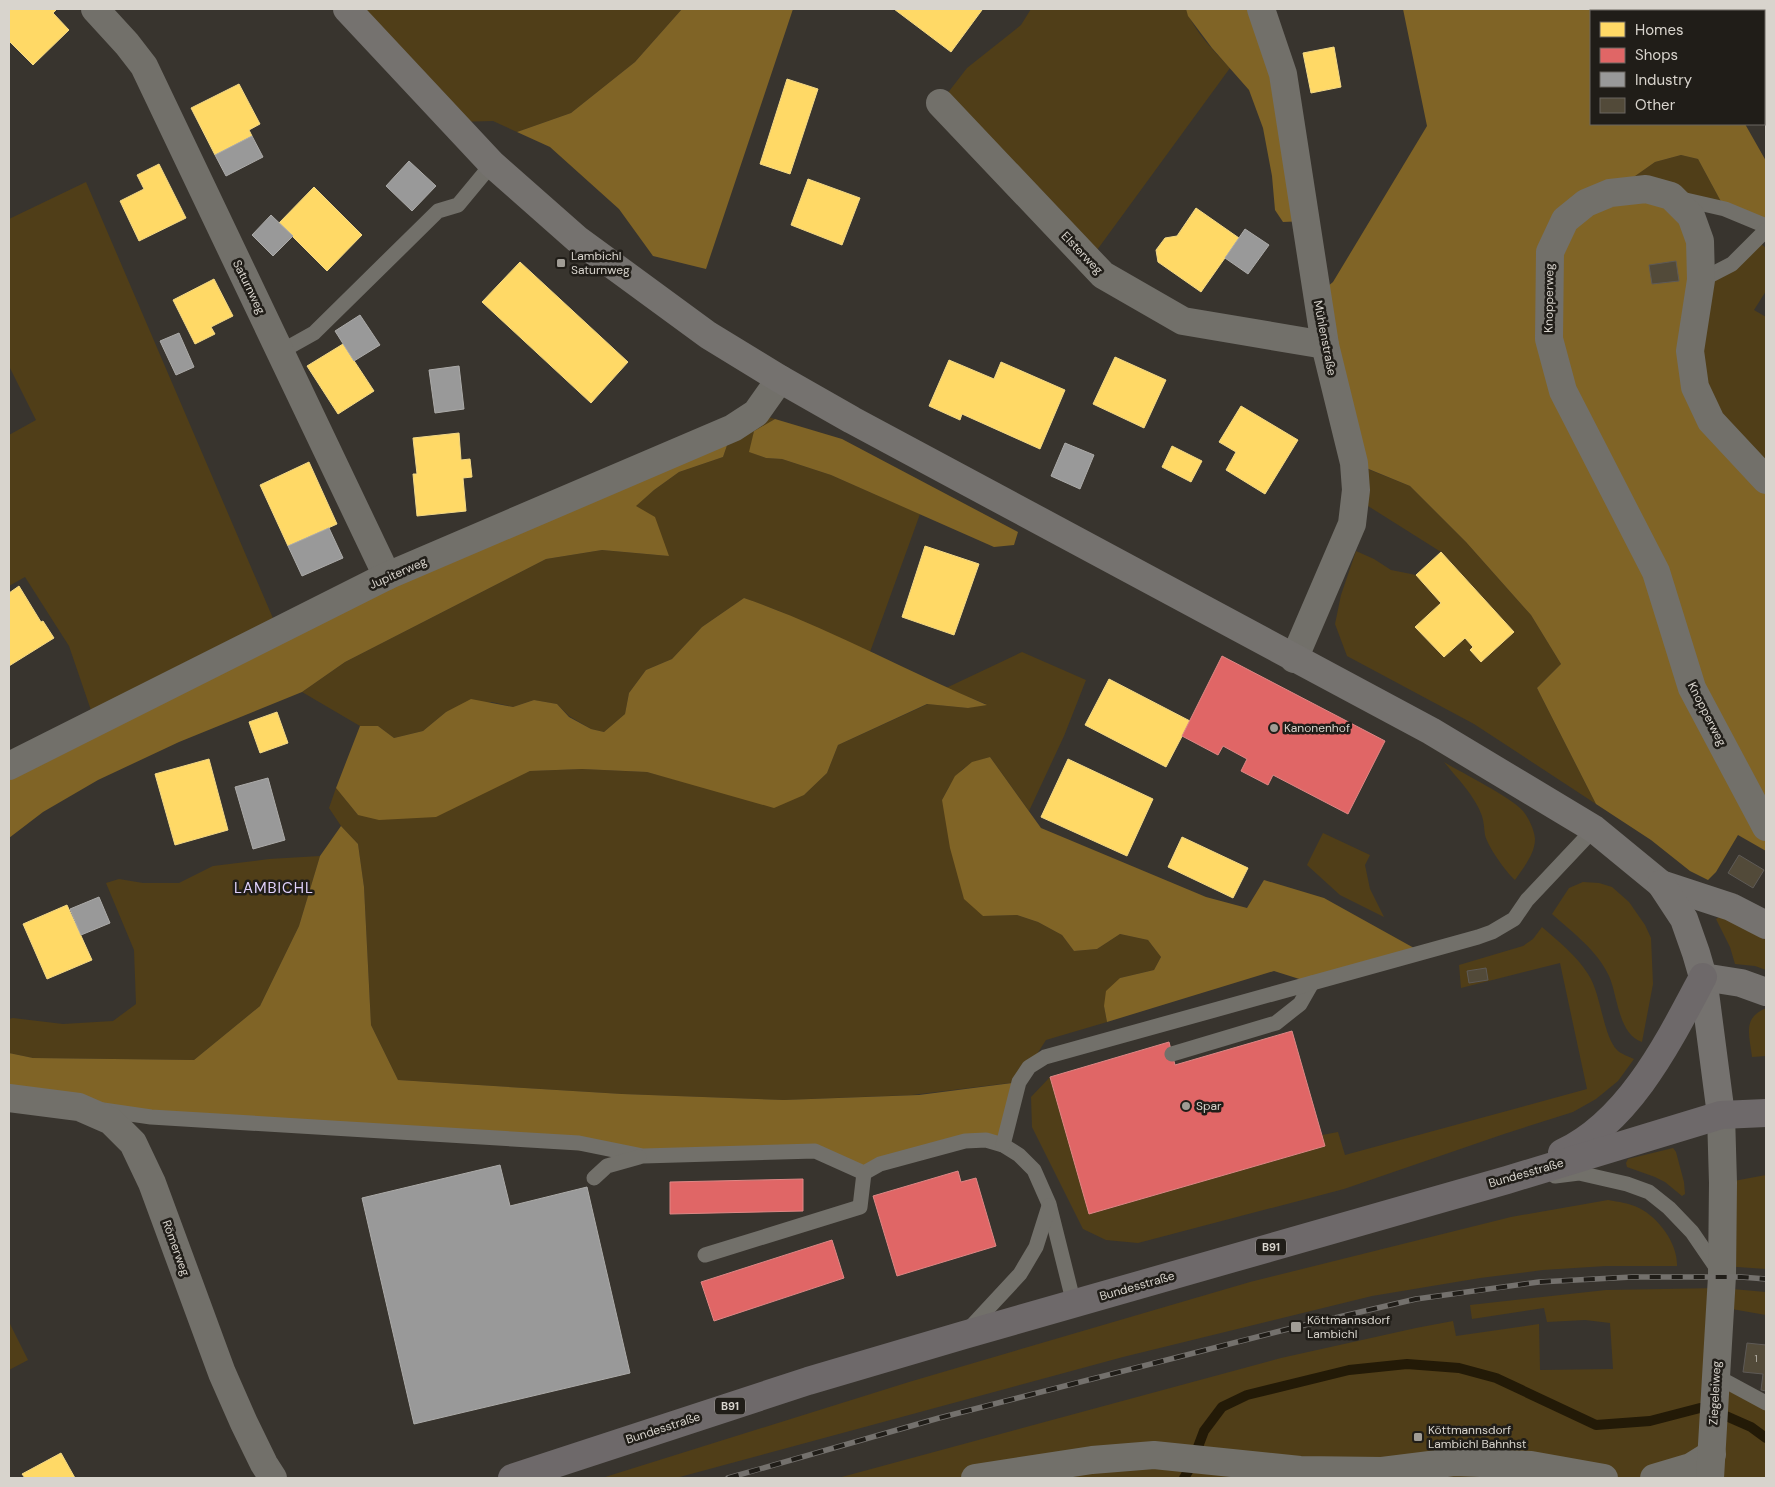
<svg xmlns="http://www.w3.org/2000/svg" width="1775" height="1487" font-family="'DM Sans',sans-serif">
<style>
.green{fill:#503e18}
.forest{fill:#806426}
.homes{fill:#ffd966;stroke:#f3d885}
.shops{fill:#e06666;stroke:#de8785}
.industry{fill:#999;stroke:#acaba9}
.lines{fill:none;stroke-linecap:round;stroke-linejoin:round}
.stream{stroke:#231a07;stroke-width:10}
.building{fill:#524a39;stroke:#5e5a56}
.lane{stroke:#72706a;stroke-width:15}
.street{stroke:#72706a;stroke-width:28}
.secondary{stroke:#75726f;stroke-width:28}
.primary{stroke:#6e696a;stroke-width:28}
.rail-casing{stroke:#74716d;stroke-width:5.5}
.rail{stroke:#201d18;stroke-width:4;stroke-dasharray:11;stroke-linecap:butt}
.poi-dot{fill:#a09c95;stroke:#201d18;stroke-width:2}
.labels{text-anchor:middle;stroke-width:5;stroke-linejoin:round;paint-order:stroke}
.number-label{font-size:10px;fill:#b6b2a8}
.shield{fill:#201d18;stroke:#a19d97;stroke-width:1}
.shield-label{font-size:11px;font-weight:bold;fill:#d8d4cd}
.street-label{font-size:12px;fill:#d8d4cd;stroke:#201d18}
.poi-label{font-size:12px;fill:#d8d4cd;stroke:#201d18;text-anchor:start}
.quarter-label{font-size:15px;letter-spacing:1px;fill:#dfd0fb;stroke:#201d18}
</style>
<rect width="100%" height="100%" fill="#38342e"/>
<!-- green -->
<g class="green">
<path d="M 347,9 L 682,9 L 635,62 L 571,113 L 517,132 L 493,121 L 453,122 Z"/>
<path d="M 1031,9 L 1186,9 C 1193,30 1215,52 1230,68 L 1089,261 L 940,103 L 967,68 L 1021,25 Z"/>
<path d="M 1681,155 L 1698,159 L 1725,209 L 1610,193 L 1655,162 Z"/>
<path d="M 86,182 L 278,630 L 95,722 L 69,646 L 25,577 L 9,586 L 9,435 L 36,420 L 9,366 L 9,219 Z"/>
<path d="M 1756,240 L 1766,248 L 1766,291 L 1754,310 L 1766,317 L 1766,480 L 1695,387 L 1701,280 Z"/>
<path d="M 756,413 L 775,419 L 754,431 L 750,452 L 766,458 L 782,459 L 831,475 L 920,514 L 870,652 L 779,611 L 744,598 L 702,627 L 672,659 L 646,670 L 629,693 L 625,714 L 604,732 L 591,729 L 569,716 L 557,704 L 534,700 L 513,707 L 492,702 L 446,712 L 423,731 L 394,738 L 378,726 L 360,726 L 302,692 L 345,662 L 546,559 L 602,550 L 669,556 L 635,506 L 654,490 L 679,472 L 723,457 L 733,428 Z"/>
<path d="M 1365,468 L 1410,486 L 1466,542 L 1531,615 L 1561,664 L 1537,688 L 1596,804 L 1474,724 L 1347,656 L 1335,624 L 1341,595 L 1356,551 L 1374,559 L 1391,570 L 1416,575 L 1441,603 L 1415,627 L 1444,657 L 1465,638 L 1473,647 L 1470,650 L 1481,662 L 1514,632 L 1441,552 L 1368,506 Z"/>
<path d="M 1022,652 L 1086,680 L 1064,736 L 1029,811 L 990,757 C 960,765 956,774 942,800 L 983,916 L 1017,915 L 1038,922 L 1062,935 L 1074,951 L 1097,949 L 1120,934 L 1148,940 L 1161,957 L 1154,970 L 1120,978 L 1104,1006 L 1107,1022 L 1046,1040 L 1019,1082 L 912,1095 L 784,1100 L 622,1094 L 398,1080 L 371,1025 L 364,887 L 358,844 L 341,826 L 329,808 L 336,788 L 358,815 L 499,785 L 530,771 L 582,769 L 647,772 L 700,786 L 804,795 L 827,773 L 838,745 L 928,704 L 968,708 L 986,704 L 946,688 Z"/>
<path d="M 1444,762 C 1462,773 1511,797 1523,811 C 1529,819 1534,829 1535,839 C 1535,854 1523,868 1515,880 C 1506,872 1488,847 1485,835 C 1484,829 1484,822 1482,816 C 1475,796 1457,778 1444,762 Z"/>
<path d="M 1323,833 L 1370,855 L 1365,865 L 1370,889 L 1384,917 L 1340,895 L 1307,865 Z"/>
<path d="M 320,856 L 299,926 L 260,1006 L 194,1060 L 33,1058 L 9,1053 L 9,1019 L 13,1018 L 63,1024 L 113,1021 L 136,1004 L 134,950 L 106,883 L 119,879 L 143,883 L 179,883 L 213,866 L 269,859 Z"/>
<path d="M 1583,882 L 1599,883 L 1612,887 L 1629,902 L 1645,925 L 1651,938 L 1653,984 L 1642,1042 C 1618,1034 1618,996 1609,976 C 1597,950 1573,933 1552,914 L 1569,888 Z"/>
<path d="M 1719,917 C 1736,921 1751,931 1766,940 L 1766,970 L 1755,966 L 1735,964 L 1730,947 L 1716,919 Z"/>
<path d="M 1542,927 C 1558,941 1577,956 1588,974 C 1601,993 1603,1036 1617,1050 C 1621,1054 1628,1056 1634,1059 L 1618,1081 L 1596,1099 L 1573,1112 L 1504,1134 L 1344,1189 L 1138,1243 L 1106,1240 L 1083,1229 L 1032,1127 L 1031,1097 L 1050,1077 L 1090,1214 L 1325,1146 L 1322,1135 L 1338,1132 L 1345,1155 L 1587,1089 L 1560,963 L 1461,988 L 1459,965 L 1523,946 L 1533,939 Z"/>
<path d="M 1764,1009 L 1766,1009 L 1766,1056 L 1752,1057 C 1750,1037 1742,1019 1764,1009 Z"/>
<path d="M 1673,1148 L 1676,1152 L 1684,1182 L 1685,1194 L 1682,1196 L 1665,1182 L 1655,1177 L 1627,1167 L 1626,1163 L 1628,1159 Z"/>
<path d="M 1766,1175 L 1766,1269 L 1723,1266 L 1723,1183 Z"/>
<path d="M 1608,1200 C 1619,1202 1629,1203 1639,1208 C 1659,1218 1678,1244 1677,1266 L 1606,1266 L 1543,1270 L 1480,1278 L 1372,1296 L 1123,1357 L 676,1478 L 602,1478 L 909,1382 L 1250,1282 L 1511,1217 Z"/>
<path d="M 1721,1288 L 1766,1292 L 1766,1315 L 1720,1307 L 1716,1376 L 1766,1403 L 1766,1478 L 838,1478 L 1281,1358 L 1416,1328 L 1453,1321 L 1456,1336 L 1539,1324 L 1540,1370 L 1613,1369 L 1610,1323 L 1585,1320 L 1547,1322 L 1544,1308 L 1472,1319 L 1470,1305 L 1606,1290 Z"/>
<path d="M 9,1322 L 28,1360 L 9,1370 Z"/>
</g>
<!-- forest -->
<g class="forest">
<path d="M 682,9 L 793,9 L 706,269 L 653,256 L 619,209 L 550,147 L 517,132 L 571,113 L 635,62 Z"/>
<path d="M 1186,9 L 1261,9 L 1306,221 L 1283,222 L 1275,210 L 1272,176 L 1263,128 L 1249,90 L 1212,48 L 1188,16 Z"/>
<path d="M 1403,9 L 1636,9 L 1641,11 L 1591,11 L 1591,124 L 1745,124 L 1766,161 L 1766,226 L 1725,209 L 1698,159 L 1681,155 L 1655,162 L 1611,193 L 1646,189 L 1691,216 L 1695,387 L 1766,480 L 1766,851 L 1738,835 L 1716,872 L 1708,880 L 1690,871 L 1651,840 L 1596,804 L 1537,688 L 1561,664 L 1531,615 L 1466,542 L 1410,486 L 1354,463 L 1317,295 L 1333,282 L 1427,126 Z"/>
<path d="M 775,419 L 842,439 L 1018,532 L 1014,545 L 994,547 L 831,475 L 782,459 L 766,458 L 749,452 L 754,431 Z"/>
<path d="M 733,428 L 723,457 L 679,472 L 654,490 L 636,506 L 655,517 L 669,556 L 602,550 L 546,559 L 345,662 L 302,692 L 179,742 L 98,780 L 43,812 L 9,838 L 9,766 Z"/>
<path d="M 744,598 C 828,627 906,671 987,705 L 968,708 L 927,704 L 838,745 L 827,773 L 804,795 L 774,808 L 647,772 L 582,769 L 530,771 L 436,817 L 379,820 L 358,815 L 336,788 L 360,726 L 378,726 L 394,738 L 423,731 L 446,712 L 471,699 L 513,707 L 534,700 L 557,704 L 569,717 L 591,729 L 604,732 L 625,714 L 629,693 L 646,670 L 672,659 L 702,627 Z"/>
<path d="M 990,757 L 1041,828 L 1206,897 L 1247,908 L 1264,880 L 1324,898 L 1423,953 L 1312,983 L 1274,971 L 1107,1022 L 1104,1006 L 1106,991 L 1120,978 L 1154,970 L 1161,957 L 1148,940 L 1120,934 L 1097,949 L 1074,951 L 1062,935 L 1038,922 L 1017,915 L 983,916 L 964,899 L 950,848 L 942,800 L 955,776 L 972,762 Z"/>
<path d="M 341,826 L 358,844 L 364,887 L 371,1025 L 398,1080 L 622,1094 L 784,1100 L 919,1095 L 1019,1082 L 1003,1145 L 986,1140 L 864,1173 L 815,1151 L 643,1156 L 9,1098 L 9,1053 L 33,1058 L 194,1060 L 260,1006 L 299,926 L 320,856 Z"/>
</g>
<!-- homes -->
<g class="homes">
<path d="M 9,9 L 57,9 L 53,13 L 69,30 L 33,65 L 9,41 Z"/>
<path d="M 894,9 L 980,9 L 982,10 L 951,52 Z"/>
<path d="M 1334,47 L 1341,87 L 1311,93 L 1303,53 Z"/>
<path d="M 787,79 L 818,89 L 790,174 L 760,164 Z"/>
<path d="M 239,84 L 260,124 L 249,130 L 252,136 L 215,155 L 191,108 Z"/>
<path d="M 159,164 L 186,218 L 139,241 L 120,201 L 144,189 L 137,175 Z"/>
<path d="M 808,179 L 860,198 L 842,245 L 791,225 Z"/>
<path d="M 314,187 L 362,235 L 327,271 L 279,223 Z"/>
<path d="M 1196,208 L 1239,238 L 1201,292 L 1158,262 L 1156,250 L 1165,238 L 1177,236 Z"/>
<path d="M 520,262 L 628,362 L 591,403 L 482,302 Z"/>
<path d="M 214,279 L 233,316 L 211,327 L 215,334 L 195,344 L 173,300 Z"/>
<path d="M 343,344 L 374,391 L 338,414 L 307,366 Z"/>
<path d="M 1115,357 L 1166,380 L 1144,428 L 1093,404 Z"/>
<path d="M 949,360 L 994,379 L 1001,362 L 1065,390 L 1040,449 L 962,414 L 960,420 L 929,406 Z"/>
<path d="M 1241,406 L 1298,440 L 1265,494 L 1226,470 L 1236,452 L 1219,442 Z"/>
<path d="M 459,433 L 461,460 L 470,459 L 472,477 L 463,478 L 466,511 L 417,516 L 413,474 L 417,474 L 413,438 Z"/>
<path d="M 1172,446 L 1202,461 L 1191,482 L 1162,467 Z"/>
<path d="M 309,462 L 337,524 L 288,546 L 260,485 Z"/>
<path d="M 925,546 L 979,564 L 954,635 L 902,617 Z"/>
<path d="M 1441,552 L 1514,632 L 1481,662 L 1470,650 L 1473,647 L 1465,638 L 1444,657 L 1415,627 L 1441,603 L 1416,575 Z"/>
<path d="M 19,586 L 41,622 L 43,621 L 54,638 L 9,666 L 9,593 Z"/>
<path d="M 1109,679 L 1190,721 L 1166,767 L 1085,725 Z"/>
<path d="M 277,712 L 288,743 L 260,753 L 249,722 Z"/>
<path d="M 209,759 L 228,830 L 175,845 L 155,774 Z"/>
<path d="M 1068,759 L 1153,799 L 1127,856 L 1041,817 Z"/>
<path d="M 1182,837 L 1248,868 L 1233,898 L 1168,867 Z"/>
<path d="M 67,905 L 92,960 L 47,979 L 23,924 Z"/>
<path d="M 61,1453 L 75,1478 L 25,1478 L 22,1474 Z"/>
</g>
<!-- shops -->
<g class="shops">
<path d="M 1222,656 L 1385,741 L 1348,814 L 1273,775 L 1268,785 L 1241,771 L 1247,759 L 1223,746 L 1218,755 L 1182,736 Z"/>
<path d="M 1292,1031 L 1325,1146 L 1089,1214 L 1050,1077 L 1169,1042 L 1175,1065 Z"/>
<path d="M 958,1171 L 961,1182 L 976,1178 L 996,1246 L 897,1276 L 873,1196 Z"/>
<path d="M 803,1179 L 803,1211 L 670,1214 L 670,1182 Z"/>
<path d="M 832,1240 L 844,1278 L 714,1321 L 701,1282 Z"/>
</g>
<!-- industry -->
<g class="industry">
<path d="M 252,136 L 263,157 L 226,176 L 215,155 Z"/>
<path d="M 409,161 L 436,186 L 412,211 L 386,186 Z"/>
<path d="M 271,215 L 293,236 L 273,256 L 252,235 Z"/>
<path d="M 1245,229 L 1269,245 L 1248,274 L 1225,258 Z"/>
<path d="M 360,315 L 380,345 L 354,361 L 335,331 Z"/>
<path d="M 179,333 L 194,367 L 176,375 L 160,341 Z"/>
<path d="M 459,366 L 464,409 L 435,413 L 429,370 Z"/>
<path d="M 1065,443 L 1094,455 L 1080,489 L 1051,476 Z"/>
<path d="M 329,528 L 343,558 L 302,576 L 288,546 Z"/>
<path d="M 268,778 L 285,840 L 253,849 L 235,787 Z"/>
<path d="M 99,897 L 110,923 L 81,935 L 70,909 Z"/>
<path d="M 500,1165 L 510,1206 L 587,1187 L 630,1373 L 414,1424 L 362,1198 Z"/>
</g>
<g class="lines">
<!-- stream -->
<g class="stream">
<path d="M 1726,1416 L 1751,1427 L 1766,1438"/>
<path d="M 1184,1478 L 1190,1468 L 1204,1431 L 1222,1407 L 1247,1395 L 1349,1370 L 1407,1364 L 1459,1368 L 1496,1378 L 1596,1425 L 1650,1421 L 1700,1408"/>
</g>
</g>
<!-- building -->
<g class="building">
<path d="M 1676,261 L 1679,281 L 1652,284 L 1649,265 Z"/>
<path d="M 1739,855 L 1764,870 L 1753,888 L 1728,873 Z"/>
<path d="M 1486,968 L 1488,980 L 1469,983 L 1467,971 Z"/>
<path d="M 1747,1343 L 1766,1345 L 1766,1391 L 1761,1390 L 1763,1374 L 1743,1372 Z"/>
</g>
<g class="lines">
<!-- lane -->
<g class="lane">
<path d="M 1677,198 L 1725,209 L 1766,226"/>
<path d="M 1701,280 L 1732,264 L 1766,230"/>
<path d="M 280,352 L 314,333 L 438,211 L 458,205 L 492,164"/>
<path d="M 1172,1054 L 1276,1023 L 1300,1004 L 1312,983"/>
<path d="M 103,1110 L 151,1117 L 579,1143 L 643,1156 L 815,1151 L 864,1173 L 880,1164 L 965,1141 L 986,1140 L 1003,1145 L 1019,1155 L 1034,1170 L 1049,1204 L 1074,1304"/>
<path d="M 1003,1145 L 1019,1082 L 1029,1067 L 1045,1057 L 1478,937 L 1492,932 L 1514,919 L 1527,900 L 1594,829"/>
<path d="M 1555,1176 L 1579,1173 L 1627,1184 L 1649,1192 L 1669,1208 L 1692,1232 L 1720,1273"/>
<path d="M 594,1178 L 607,1166 L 639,1157"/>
<path d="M 705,1255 L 860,1207 L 864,1173"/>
<path d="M 967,1331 L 1020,1274 L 1036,1247 L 1049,1206"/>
<path d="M 1716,1376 L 1766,1403"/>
</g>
<!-- street -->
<g class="street">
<path d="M 95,9 L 127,44 L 144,66 L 387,576"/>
<path d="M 1261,9 L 1283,74 L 1325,345 L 1354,463 L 1356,490 L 1352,524 L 1294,659"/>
<path d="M 940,103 L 1103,275 L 1183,321 L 1325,345"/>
<path d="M 1766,480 L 1711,421 L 1695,387 L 1690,351 L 1701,280 L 1700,241 L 1691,216 L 1671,196 L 1646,189 L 1610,193 L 1586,203 L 1565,220 L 1550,252 L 1549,339 L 1563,391 L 1656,572 L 1692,688 L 1766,827"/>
<path d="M 9,766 L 387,576 L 733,428 L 756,413 L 780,379"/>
<path d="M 9,1098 L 79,1107 L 111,1121 L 133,1143 L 152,1183 L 222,1373 L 244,1423 L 264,1464 L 273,1478"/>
<path d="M 975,1478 L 1092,1460 L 1154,1455 L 1300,1470 L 1382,1471 L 1454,1462 L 1531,1465 L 1604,1478"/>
<path d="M 1654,1478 L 1691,1467 L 1712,1454"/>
<path d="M 1710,1478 L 1722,1276 L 1723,1183 L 1721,1115"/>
</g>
<!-- secondary -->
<g class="secondary">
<path d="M 347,9 L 492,164 L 577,239 L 708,335 L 780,379 L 852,420 L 1431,731 L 1594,829 L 1661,884 L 1731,907 L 1766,925"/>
<path d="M 1661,884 L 1684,919 L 1696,953 L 1703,977 L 1721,1115"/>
<path d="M 1703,977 L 1741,983 L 1766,992"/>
</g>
<!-- primary -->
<g class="primary">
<path d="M 1562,1153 C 1630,1121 1669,1041 1703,977"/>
<path d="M 512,1478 L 808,1381 L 964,1335 L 1507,1180 L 1721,1115 L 1766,1113"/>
</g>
<defs>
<path id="rail" d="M 728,1478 L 939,1418 L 1296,1327 L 1416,1299 L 1539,1282 L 1632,1277 L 1741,1277 L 1766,1279"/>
</defs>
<!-- rail casing -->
<use href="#rail" class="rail-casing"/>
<!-- rail -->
<use href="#rail" class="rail"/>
</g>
<!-- markers -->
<g class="poi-dot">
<rect x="556" y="258" width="10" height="10" rx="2.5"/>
<circle cx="1274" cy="728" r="5"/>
<circle cx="1186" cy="1106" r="5"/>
<rect x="1290" y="1321" width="12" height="12" rx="2.5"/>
<rect x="1413" y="1432" width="10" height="10" rx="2.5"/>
</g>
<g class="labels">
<!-- number labels -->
<g class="number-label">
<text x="1756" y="1362">1</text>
</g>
<!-- shield labels -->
<g class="shield">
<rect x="1256" y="1238.5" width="30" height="17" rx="4"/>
<rect x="715" y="1397.5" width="30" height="17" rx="4"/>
</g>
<g class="shield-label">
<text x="1271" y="1251">B91</text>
<text x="730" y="1410">B91</text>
</g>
<!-- street labels -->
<g class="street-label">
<text transform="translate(1082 253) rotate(46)" y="4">Elsterweg</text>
<text transform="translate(249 287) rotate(64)" y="4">Saturnweg</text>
<text transform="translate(1549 298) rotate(-89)" y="4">Knopperweg</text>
<text transform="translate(1325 338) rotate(79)" y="4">Mühlenstraße</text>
<text transform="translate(398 573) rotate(-24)" y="4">Jupiterweg</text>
<text transform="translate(1707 714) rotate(63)" y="4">Knopperweg</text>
<text transform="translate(1526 1173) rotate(-16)" y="4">Bundesstraße</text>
<text transform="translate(176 1248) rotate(70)" y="4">Römerweg</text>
<text transform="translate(1137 1286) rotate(-16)" y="4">Bundesstraße</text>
<text transform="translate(1715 1393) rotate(-87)" y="4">Ziegeleiweg</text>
<text transform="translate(663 1428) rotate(-18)" y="4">Bundesstraße</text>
</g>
<!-- poi labels -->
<g class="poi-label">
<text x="571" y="260">Lambichl<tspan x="571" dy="14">Saturnweg</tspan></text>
<text x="1284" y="732">Kanonenhof</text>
<text x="1196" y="1110">Spar</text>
<text x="1307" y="1324">Köttmannsdorf<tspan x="1307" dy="14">Lambichl</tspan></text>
<text x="1428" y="1434">Köttmannsdorf<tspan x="1428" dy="14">Lambichl Bahnhst</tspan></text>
</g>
<!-- quarter labels -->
<g class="quarter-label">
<text x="274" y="893">LAMBICHL</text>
</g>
</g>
<!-- border -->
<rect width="1775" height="1487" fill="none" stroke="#d8d4cd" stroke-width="20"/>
<!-- legend -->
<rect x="1590" y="10" width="175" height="115" fill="#201d18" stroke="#6a6660"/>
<rect x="1600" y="22" width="25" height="15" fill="#ffd966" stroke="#6a6660"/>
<text x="1635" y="35" font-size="15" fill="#d8d4cd">Homes</text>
<rect x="1600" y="48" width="25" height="15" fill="#e06666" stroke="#6a6660"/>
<text x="1635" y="60" font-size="15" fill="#d8d4cd">Shops</text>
<rect x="1600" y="72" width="25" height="15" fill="#999999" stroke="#6a6660"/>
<text x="1635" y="85" font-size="15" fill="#d8d4cd">Industry</text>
<rect x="1600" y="98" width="25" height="15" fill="#524a39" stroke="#6a6660"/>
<text x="1635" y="110" font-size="15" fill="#d8d4cd">Other</text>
</svg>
